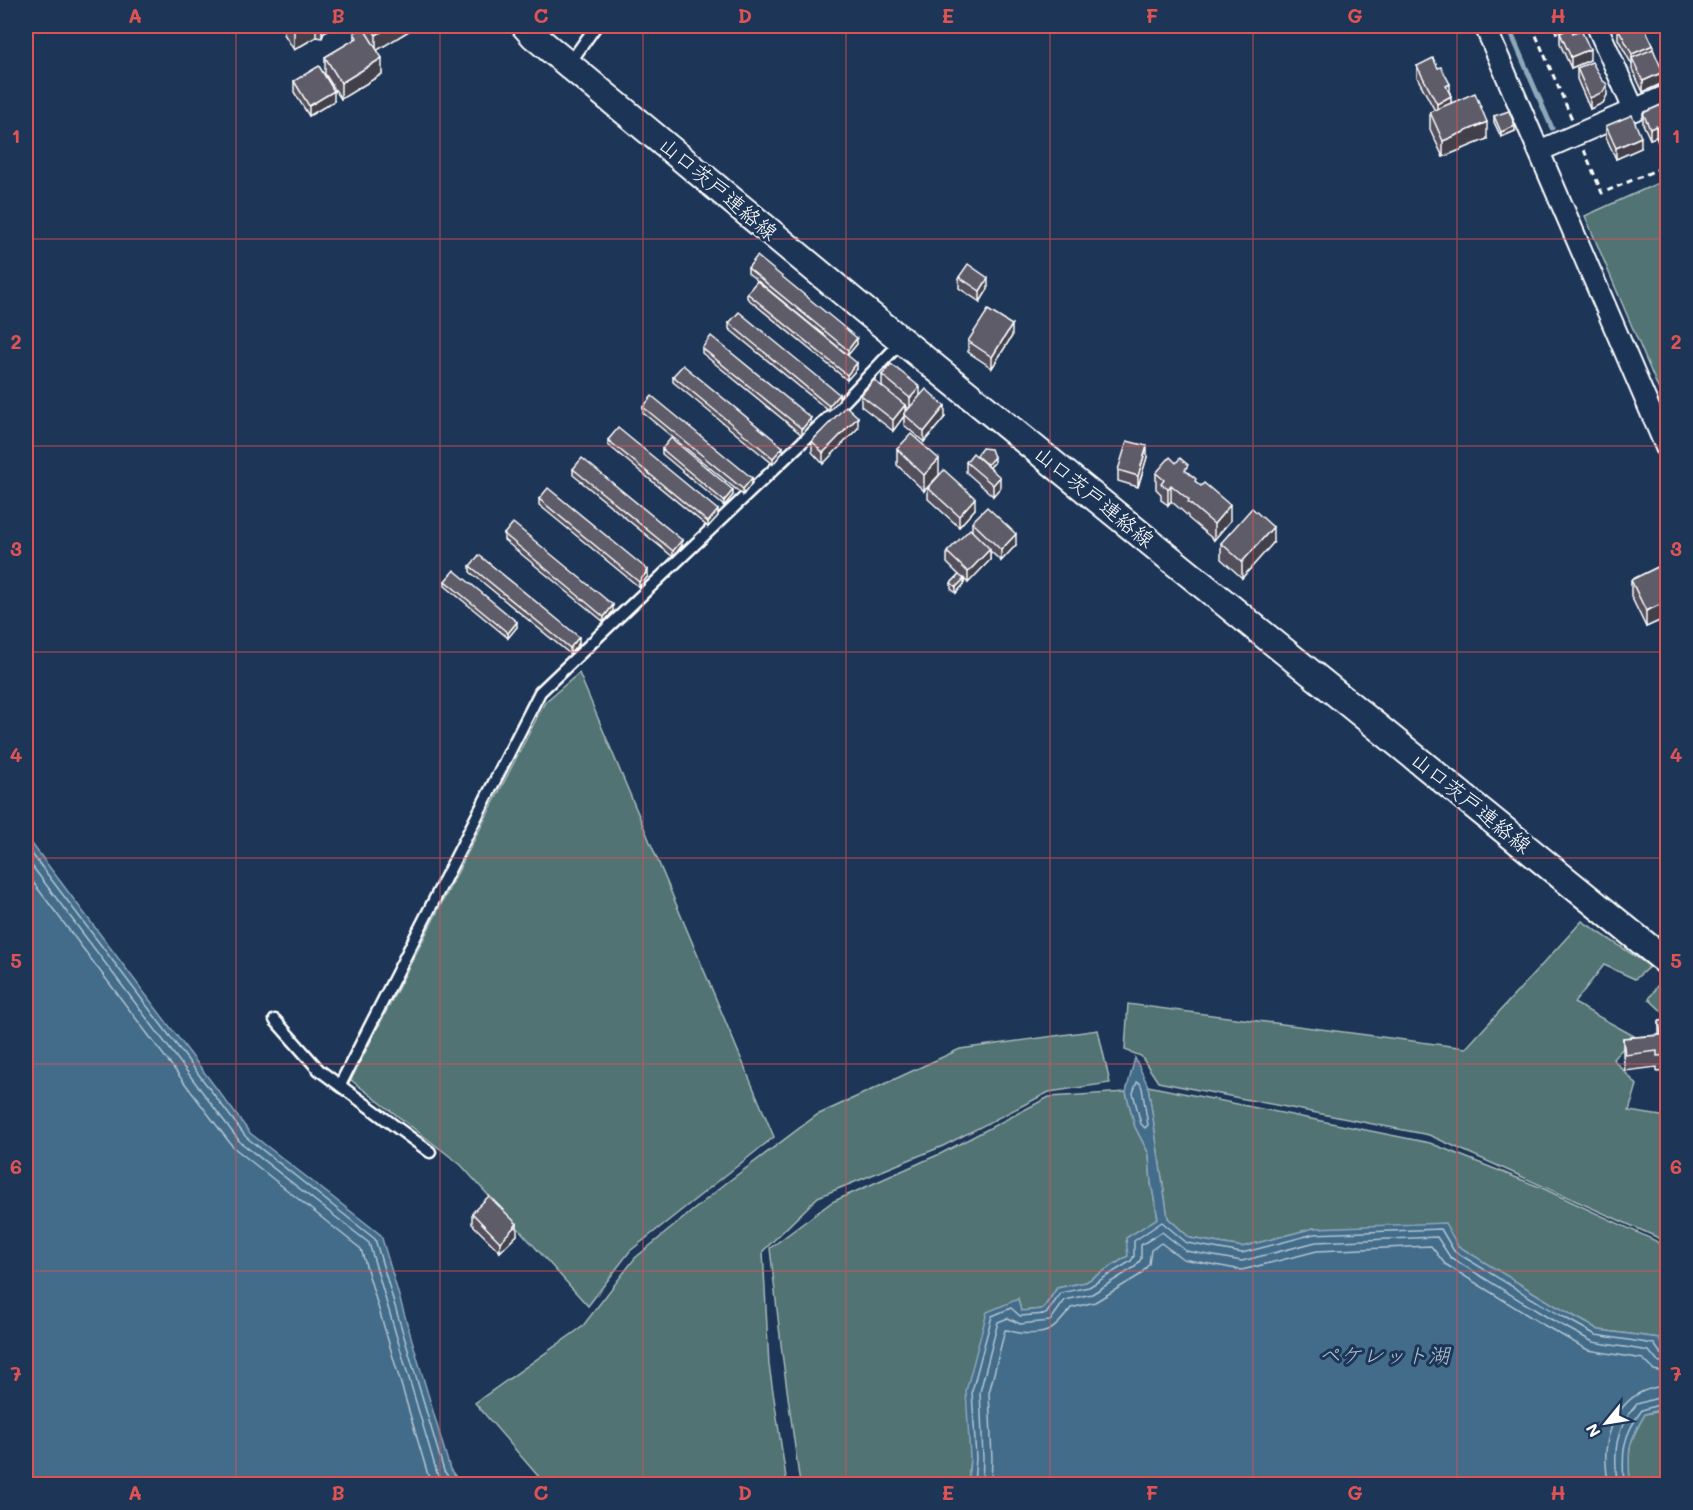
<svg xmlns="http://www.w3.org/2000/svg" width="1693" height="1510" font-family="Mali,'Klee One',sans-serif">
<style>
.green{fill:#517373;stroke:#a8b9b9;stroke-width:1.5}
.water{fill:#426c8a;stroke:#8ea7b9;stroke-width:1.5}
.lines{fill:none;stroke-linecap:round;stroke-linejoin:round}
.shore{stroke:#b3c4d0;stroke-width:1.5}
.stream{stroke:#8ea7b9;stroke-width:5}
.service-casing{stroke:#fff;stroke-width:15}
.minor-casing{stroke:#fff;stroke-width:24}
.tertiary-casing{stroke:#fff;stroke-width:30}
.path{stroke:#fff;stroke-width:3;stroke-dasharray:6 4.5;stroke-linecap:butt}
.service{stroke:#1d3557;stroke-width:10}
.minor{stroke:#1d3557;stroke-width:20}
.tertiary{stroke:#1d3557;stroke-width:26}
.wall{fill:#524f5c;stroke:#fff;stroke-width:1.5;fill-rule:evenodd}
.shaded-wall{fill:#42404b;stroke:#fff;stroke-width:1.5}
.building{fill:#5f5c6b;stroke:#fff;stroke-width:1.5}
.grid{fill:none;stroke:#de5353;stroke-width:1.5;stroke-opacity:0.55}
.labels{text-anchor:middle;stroke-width:6;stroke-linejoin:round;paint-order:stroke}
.street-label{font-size:21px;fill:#fff;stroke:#1d3557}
.water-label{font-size:22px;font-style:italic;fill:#b3c4d0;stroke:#1d3557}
.neatline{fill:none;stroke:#de5353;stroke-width:2}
.grid-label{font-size:20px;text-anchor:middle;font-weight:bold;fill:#de5353}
</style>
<rect width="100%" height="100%" fill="#1d3557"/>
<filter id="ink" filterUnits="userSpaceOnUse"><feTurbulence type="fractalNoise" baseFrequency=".0167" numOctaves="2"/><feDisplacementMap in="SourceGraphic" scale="12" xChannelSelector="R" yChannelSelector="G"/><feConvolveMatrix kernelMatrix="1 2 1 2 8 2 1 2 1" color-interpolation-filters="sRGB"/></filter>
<g filter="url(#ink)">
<!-- green -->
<g class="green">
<path d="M 1667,179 L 1667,409 L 1585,216 Z"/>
<path d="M 579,673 L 774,1137 L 630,1251 L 588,1306 L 461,1165 L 351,1080 L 545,702 Z"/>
<path d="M 1582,921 L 1650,966 L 1635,979 L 1604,965 L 1574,1003 L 1634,1036 L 1613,1059 L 1637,1085 L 1629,1111 L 1667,1117 L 1667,1244 L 1661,1239 L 1429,1135 L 1158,1082 L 1141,1056 L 1125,1050 L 1128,1004 L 1466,1048 Z"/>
<path d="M 1667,984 L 1668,984 L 1667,1016 L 1649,999 L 1657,986 Z"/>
<path d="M 1098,1030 L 1110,1083 L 1049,1092 L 943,1146 L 818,1197 L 763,1251 L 769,1365 L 787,1484 L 545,1484 L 475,1403 L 582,1327 L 635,1258 L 725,1184 L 817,1115 L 960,1049 Z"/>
<path d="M 1148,1086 L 1430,1143 L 1542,1188 L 1656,1241 L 1667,1252 L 1667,1356 L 1659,1338 L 1599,1330 L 1554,1305 L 1458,1246 L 1314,1228 L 1242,1247 L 1190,1238 L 1168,1218 Z"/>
<path d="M 1126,1092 L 1135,1127 L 1149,1154 L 1151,1183 L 1158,1218 L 1127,1238 L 1128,1256 L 1086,1282 L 1057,1288 L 1043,1309 L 1021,1311 L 1018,1299 L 970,1458 L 968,1484 L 800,1484 L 782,1353 L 770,1248 L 832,1202 L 942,1153 L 1049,1097 Z"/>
<path d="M 1667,1407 L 1667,1484 L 1630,1484 C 1628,1450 1627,1444 1645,1414 L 1661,1411 Z"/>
</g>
<!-- water -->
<g class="water">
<path d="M 26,836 L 250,1133 L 381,1235 L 450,1469 L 461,1484 L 26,1484 Z"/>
<path d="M 1135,1058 L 1148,1086 L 1168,1218 L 1190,1238 L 1242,1247 L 1314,1228 L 1445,1223 L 1458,1246 L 1554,1305 L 1599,1330 L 1659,1338 L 1667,1356 L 1667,1407 L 1645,1414 C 1627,1444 1628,1450 1630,1484 L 968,1484 L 970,1458 L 966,1391 L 987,1312 L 1018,1299 L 1021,1311 L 1043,1309 L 1057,1288 L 1086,1282 L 1128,1256 L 1126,1238 L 1158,1218 L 1151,1183 L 1149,1154 L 1135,1127 L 1126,1092 Z"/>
</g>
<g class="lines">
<!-- shore -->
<g class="shore">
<path d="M 26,846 L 246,1137 L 375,1239 L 444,1471 L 454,1484"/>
<path d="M 26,858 L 240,1142 L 369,1243 L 437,1473 L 444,1484"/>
<path d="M 26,873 L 233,1147 L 361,1249 L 428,1475 L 433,1484"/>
<path d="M 1137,1082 L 1140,1083 L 1142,1088 L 1148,1125 L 1145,1128 L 1141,1124 L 1133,1093 Z"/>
<path d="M 974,1484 L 976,1458 L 972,1391 L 992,1316 L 1011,1308 L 1020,1316 L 1046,1314 L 1061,1293 L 1089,1287 L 1131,1261 L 1134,1256 L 1134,1241 L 1162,1222 L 1187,1243 L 1242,1253 L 1314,1234 L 1441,1229 L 1454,1251 L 1551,1310 L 1596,1335 L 1654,1344 L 1661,1354 L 1668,1356"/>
<path d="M 982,1484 L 983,1458 L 980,1392 L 998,1322 L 1008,1318 L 1020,1324 L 1050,1321 L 1065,1300 L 1092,1294 L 1135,1267 L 1141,1259 L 1141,1245 L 1162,1232 L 1186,1251 L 1242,1261 L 1316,1242 L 1437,1237 L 1450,1257 L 1547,1317 L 1593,1342 L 1649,1351 L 1657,1361 L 1668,1364"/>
<path d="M 991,1484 L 992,1459 L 989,1393 L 1005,1330 C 1010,1330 1013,1332 1019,1333 C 1048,1336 1055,1330 1071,1308 L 1095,1302 L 1140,1275 L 1149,1264 L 1151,1250 L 1161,1243 L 1183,1259 L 1242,1270 L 1317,1251 L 1431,1246 L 1445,1264 L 1542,1324 L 1588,1350 L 1643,1359 L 1654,1370 L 1668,1373"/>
<path d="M 1608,1484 C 1607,1474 1605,1462 1606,1451 C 1610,1416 1629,1387 1668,1386"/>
<path d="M 1617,1484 C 1614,1453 1614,1429 1637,1404 L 1668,1395"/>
<path d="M 1624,1484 C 1622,1453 1622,1436 1642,1410 L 1668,1402"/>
</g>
<!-- stream -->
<path class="stream" d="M 1508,26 L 1552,128"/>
<defs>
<g id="service">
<path d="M 569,64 L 596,26"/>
<path d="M 275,1020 L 319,1070 L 430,1152"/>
<path d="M 340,1085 L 540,692 L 838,408 L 902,341"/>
</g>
<g id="minor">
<path d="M 1485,26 L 1668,452"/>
<path d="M 1597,26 L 1634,110"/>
<path d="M 1539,151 L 1668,95"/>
</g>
<path id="tertiary" d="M 525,26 L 534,36 L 863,309 L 1668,963"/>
</defs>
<!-- service casing -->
<use href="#service" class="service-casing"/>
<!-- minor casing -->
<use href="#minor" class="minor-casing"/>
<!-- tertiary casing -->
<use href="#tertiary" class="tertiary-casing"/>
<!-- path -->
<g class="path">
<path d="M 1532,26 L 1572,119"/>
<path d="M 1584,150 L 1602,193 L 1668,165"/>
</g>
<!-- service -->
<use href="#service" class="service"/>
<!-- minor -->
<use href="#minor" class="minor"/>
<!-- tertiary -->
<use href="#tertiary" class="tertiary"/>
</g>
<!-- wall -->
<g class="wall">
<path d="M 284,26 L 331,26 L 331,28 L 324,32 L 322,38 L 316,37 L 294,50 L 284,34 Z"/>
<path d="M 363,26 L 417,26 L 377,50 L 382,74 L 341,99 L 325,74 L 325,57 L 354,40 L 354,33 L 363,27 Z"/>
<path d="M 1553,26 L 1574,26 L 1556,33 Z"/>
<path d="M 1664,26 L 1668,26 L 1668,34 Z"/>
<path d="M 1618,28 L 1653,49 L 1663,83 L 1643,92 L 1632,69 L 1632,65 L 1618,39 Z"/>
<path d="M 1560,33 L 1573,33 L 1590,60 L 1571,68 L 1560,44 Z"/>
<path d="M 1417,66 L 1438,68 L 1450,93 L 1451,103 L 1487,139 L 1443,157 L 1430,129 L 1430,112 L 1435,111 L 1417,77 Z"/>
<path d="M 1577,68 L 1607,95 L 1603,103 L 1590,109 L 1577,79 Z"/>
<path d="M 294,81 L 334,101 L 309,116 L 294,92 Z"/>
<path d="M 1668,102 L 1668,139 L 1658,142 L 1656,137 L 1650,139 L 1643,124 L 1643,113 Z"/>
<path d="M 1494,116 L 1515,131 L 1501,137 L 1494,122 Z"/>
<path d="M 1606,126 L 1641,148 L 1616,159 L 1606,137 Z"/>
<path d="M 748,268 L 857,344 L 848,355 L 748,273 Z"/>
<path d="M 959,277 L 988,289 L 980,302 L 959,288 Z"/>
<path d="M 747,293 L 857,369 L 847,380 L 747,298 Z"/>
<path d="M 729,323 L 839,400 L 829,411 L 729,329 Z"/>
<path d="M 1012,336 L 992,368 L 968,352 L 968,341 Z"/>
<path d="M 702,348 L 811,424 L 802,435 L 702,353 Z"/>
<path d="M 882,375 L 920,396 L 945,417 L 924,442 L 904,425 L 904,416 L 893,431 L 861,406 L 861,395 L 882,386 ZM 905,405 L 909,409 L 905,414 Z"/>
<path d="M 673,376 L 783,452 L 773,464 L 673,382 Z"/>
<path d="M 643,407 L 752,483 L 743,495 L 643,413 Z"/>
<path d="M 858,428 L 823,464 L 812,452 L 812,441 Z"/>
<path d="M 608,440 L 718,516 L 708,527 L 608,445 Z"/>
<path d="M 662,449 L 733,495 L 724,506 L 662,454 Z"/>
<path d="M 897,449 L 939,475 L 924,491 L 897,465 Z"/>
<path d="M 977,456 L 994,463 L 990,467 L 1000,488 L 993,496 L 966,472 L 966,462 Z"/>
<path d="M 1147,457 L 1138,487 L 1118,481 L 1118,470 Z"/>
<path d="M 573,469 L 682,545 L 673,557 L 573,475 Z"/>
<path d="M 1156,473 L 1188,473 L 1230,521 L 1214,540 L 1188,518 L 1188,516 L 1171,501 L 1168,505 L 1161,500 L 1161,494 L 1156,489 Z"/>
<path d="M 928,488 L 975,509 L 959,527 L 928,499 Z"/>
<path d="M 539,499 L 648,576 L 639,587 L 539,505 Z"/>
<path d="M 972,522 L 1016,545 L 1001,561 L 990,551 L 990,560 L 968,583 L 964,579 L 964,584 L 956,593 L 951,589 L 951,583 L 959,575 L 947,563 L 947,552 L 972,531 Z"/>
<path d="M 504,534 L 613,611 L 604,622 L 504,540 Z"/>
<path d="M 1221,543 L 1273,543 L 1242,578 L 1221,559 Z"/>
<path d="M 1668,562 L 1668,617 L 1646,627 L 1631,596 L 1631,580 Z"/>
<path d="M 470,566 L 579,643 L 570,654 L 470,572 Z"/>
<path d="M 445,581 L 517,627 L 508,638 L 445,586 Z"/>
<path d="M 1668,1020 L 1668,1071 L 1657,1072 L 1657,1067 L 1625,1071 L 1623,1055 L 1623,1038 L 1659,1035 L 1659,1021 Z"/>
<path d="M 472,1213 L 517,1235 L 500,1252 L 472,1224 Z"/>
</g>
<!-- shaded-wall -->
<g class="shaded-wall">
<path d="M 300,26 L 316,26 L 316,37 L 294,50 L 294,29 Z"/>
<path d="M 322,26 L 331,26 L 331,28 L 324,32 L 322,38 Z"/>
<path d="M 391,26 L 417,26 L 376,51 L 376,35 Z"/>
<path d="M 1556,26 L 1574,26 L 1556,33 Z"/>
<path d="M 1653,45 L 1653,56 L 1632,58 L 1632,65 L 1632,54 Z"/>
<path d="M 1590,49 L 1590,60 L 1571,68 L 1571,57 Z"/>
<path d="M 382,58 L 382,74 L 341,99 L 341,83 Z"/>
<path d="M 1663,72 L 1663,83 L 1643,92 L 1643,81 Z"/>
<path d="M 1450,84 L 1450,95 L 1446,86 Z"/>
<path d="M 1607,84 L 1607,95 L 1603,103 L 1590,109 L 1590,98 Z"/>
<path d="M 334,91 L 334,101 L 309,116 L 309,106 Z"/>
<path d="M 1451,96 L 1451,107 L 1437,115 L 1437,104 Z"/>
<path d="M 1487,122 L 1487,139 L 1443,157 L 1443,141 Z"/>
<path d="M 1515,126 L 1515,131 L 1501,137 L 1501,132 Z"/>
<path d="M 1656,126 L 1656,137 L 1650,139 L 1650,129 Z"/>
<path d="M 1668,128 L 1668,139 L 1658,142 L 1658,132 Z"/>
<path d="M 1641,137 L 1641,148 L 1616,159 L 1616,148 Z"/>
<path d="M 988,278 L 988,289 L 980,302 L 980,291 Z"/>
<path d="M 1012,325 L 1012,336 L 992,368 L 992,357 Z"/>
<path d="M 857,338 L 857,344 L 848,355 L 848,350 Z"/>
<path d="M 857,363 L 857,369 L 847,380 L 847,375 Z"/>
<path d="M 920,387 L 920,398 L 910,409 L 910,398 Z"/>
<path d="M 839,394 L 839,400 L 829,411 L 829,406 Z"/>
<path d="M 905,405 L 905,415 L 904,414 L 904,416 L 893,431 L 893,420 Z"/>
<path d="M 945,406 L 945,417 L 924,442 L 924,432 Z"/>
<path d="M 858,417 L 858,428 L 823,464 L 823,453 Z"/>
<path d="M 811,418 L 811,424 L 802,435 L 802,429 Z"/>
<path d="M 1147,446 L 1147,457 L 1138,487 L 1138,476 Z"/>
<path d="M 783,447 L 783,452 L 773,464 L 773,458 Z"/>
<path d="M 994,457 L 994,463 L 988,469 L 988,464 Z"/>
<path d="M 939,459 L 939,475 L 924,491 L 924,475 Z"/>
<path d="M 1000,477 L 1000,488 L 993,496 L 993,485 Z"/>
<path d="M 752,478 L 752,483 L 743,495 L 743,489 Z"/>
<path d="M 1171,485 L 1171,501 L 1168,505 L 1168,489 Z"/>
<path d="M 733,490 L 733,495 L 724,506 L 724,501 Z"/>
<path d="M 975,498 L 975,509 L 959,527 L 959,516 Z"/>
<path d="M 1230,505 L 1230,521 L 1214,540 L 1214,524 Z"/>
<path d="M 718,510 L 718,516 L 708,527 L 708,522 Z"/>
<path d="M 1273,527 L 1273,543 L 1242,578 L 1242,562 Z"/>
<path d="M 1016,534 L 1016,545 L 1001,561 L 1001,550 Z"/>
<path d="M 682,540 L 682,545 L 673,557 L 673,551 Z"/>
<path d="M 990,549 L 990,560 L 968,583 L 968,572 Z"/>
<path d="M 648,570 L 648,576 L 639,587 L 639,582 Z"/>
<path d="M 964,579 L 964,584 L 956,593 L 956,587 Z"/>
<path d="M 1668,601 L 1668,617 L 1646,627 L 1646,611 Z"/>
<path d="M 613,605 L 613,611 L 604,622 L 604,617 Z"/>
<path d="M 517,622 L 517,627 L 508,638 L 508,633 Z"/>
<path d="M 579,637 L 579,643 L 570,654 L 570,648 Z"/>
<path d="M 517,1224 L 517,1235 L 500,1252 L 500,1242 Z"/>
</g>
<!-- building -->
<g class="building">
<path d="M 292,26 L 300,26 L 294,29 Z"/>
<path d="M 370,26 L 391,26 L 376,35 Z"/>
<path d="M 1625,26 L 1644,26 L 1653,45 L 1632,54 L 1618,28 Z"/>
<path d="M 363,27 L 382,58 L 341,83 L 325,57 L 357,38 L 354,33 Z"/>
<path d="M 1571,28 L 1573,33 L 1581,30 L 1590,49 L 1571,57 L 1560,33 Z"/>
<path d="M 1653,49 L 1663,72 L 1643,81 L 1632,58 Z"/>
<path d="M 1433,58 L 1438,68 L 1441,67 L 1450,84 L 1446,86 L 1451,96 L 1437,104 L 1417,66 Z"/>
<path d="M 1592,62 L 1602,80 L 1607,84 L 1603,92 L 1590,98 L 1577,68 Z"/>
<path d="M 319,66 L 334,91 L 309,106 L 294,81 Z"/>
<path d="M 1475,93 L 1487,122 L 1443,141 L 1430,112 Z"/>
<path d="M 1668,102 L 1668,128 L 1658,132 L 1656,126 L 1650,129 L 1643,113 Z"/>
<path d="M 1509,111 L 1515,126 L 1501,132 L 1494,116 Z"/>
<path d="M 1632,115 L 1641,137 L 1616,148 L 1606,126 Z"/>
<path d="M 757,256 L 857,338 L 848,350 L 748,268 Z"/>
<path d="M 968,264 L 988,278 L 980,291 L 959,277 Z"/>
<path d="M 757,281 L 857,363 L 847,375 L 747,293 Z"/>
<path d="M 988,310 L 1012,325 L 992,357 L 968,341 Z"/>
<path d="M 739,312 L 839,394 L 829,406 L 729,323 Z"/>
<path d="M 711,336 L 811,418 L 802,429 L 702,348 Z"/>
<path d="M 891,364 L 920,387 L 910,398 L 882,375 Z"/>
<path d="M 683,365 L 783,447 L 773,458 L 673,376 Z"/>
<path d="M 874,380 L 905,405 L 893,420 L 861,395 Z"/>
<path d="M 926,389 L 945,406 L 924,432 L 904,414 Z"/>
<path d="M 652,396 L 752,478 L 743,489 L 643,407 Z"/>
<path d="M 846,406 L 858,417 L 823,453 L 812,441 Z"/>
<path d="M 618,428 L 718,510 L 708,522 L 608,440 Z"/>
<path d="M 911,434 L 939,459 L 924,475 L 897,449 Z"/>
<path d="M 671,438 L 733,490 L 724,501 L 662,449 Z"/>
<path d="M 1127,441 L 1147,446 L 1138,476 L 1118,470 Z"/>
<path d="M 982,448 L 991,449 L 994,457 L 988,464 L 985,463 L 978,457 L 977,455 Z"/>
<path d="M 973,453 L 1000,477 L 993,485 L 966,462 Z"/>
<path d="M 1170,457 L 1176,463 L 1180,458 L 1188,465 L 1185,470 L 1196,479 L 1195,481 L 1201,486 L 1204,483 L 1230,505 L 1214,524 L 1188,502 L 1189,500 L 1171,485 L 1168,489 L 1161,484 L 1164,480 L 1156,473 Z"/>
<path d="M 582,458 L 682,540 L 673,551 L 573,469 Z"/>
<path d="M 944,470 L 975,498 L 959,516 L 928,488 Z"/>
<path d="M 548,488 L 648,570 L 639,582 L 539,499 Z"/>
<path d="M 987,507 L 1016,534 L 1001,550 L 972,522 Z"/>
<path d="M 1252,508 L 1273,527 L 1242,562 L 1221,543 Z"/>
<path d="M 513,523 L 613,605 L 604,617 L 504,534 Z"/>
<path d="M 970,529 L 990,549 L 968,572 L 947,552 Z"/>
<path d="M 479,555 L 579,637 L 570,648 L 470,566 Z"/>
<path d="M 1668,562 L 1668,601 L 1646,611 L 1631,580 Z"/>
<path d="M 454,570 L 517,622 L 508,633 L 445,581 Z"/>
<path d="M 959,575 L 964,579 L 956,587 L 951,583 Z"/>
<path d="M 1668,1020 L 1668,1055 L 1657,1056 L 1657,1051 L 1625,1055 L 1623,1038 L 1661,1035 L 1659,1021 Z"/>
<path d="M 489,1196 L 517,1224 L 500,1242 L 472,1213 Z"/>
</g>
</g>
<!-- grid -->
<path class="grid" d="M 236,26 L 236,1484M 440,26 L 440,1484M 643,26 L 643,1484M 846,26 L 846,1484M 1050,26 L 1050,1484M 1253,26 L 1253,1484M 1457,26 L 1457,1484M 26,239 L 1668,239M 26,446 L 1668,446M 26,652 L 1668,652M 26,858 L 1668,858M 26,1064 L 1668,1064M 26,1271 L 1668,1271"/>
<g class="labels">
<!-- street labels -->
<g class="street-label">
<text transform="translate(718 189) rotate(40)" y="7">山口茨戸連絡線</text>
<text transform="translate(1094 497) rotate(39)" y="7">山口茨戸連絡線</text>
<text transform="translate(1471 803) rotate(39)" y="7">山口茨戸連絡線</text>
</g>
<!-- water labels -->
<g class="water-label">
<text x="1384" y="1363">ペケレット湖</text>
</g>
</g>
<!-- margin -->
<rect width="1693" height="1510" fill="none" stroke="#1d3557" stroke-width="66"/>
<!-- north arrow -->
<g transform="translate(1606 1423) rotate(240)" stroke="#1d3557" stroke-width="4.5" paint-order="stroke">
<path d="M0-4.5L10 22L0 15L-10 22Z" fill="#ffffff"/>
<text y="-9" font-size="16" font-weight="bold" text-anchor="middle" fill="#ffffff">N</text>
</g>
<rect x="33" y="33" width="1627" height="1444" class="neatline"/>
<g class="grid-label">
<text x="135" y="23">A</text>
<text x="338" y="23">B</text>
<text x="541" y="23">C</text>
<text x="745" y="23">D</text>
<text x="948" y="23">E</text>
<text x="1152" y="23">F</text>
<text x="1355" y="23">G</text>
<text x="1558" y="23">H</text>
<text x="16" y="143">1</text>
<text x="1676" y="143">1</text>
<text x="16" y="349">2</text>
<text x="1676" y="349">2</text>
<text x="16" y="556">3</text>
<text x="1676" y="556">3</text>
<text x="16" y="762">4</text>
<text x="1676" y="762">4</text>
<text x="16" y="968">5</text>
<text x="1676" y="968">5</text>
<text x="16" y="1174">6</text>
<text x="1676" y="1174">6</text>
<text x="16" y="1381">7</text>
<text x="1676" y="1381">7</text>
<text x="135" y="1500">A</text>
<text x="338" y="1500">B</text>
<text x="541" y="1500">C</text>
<text x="745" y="1500">D</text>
<text x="948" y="1500">E</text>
<text x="1152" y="1500">F</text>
<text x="1355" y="1500">G</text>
<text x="1558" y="1500">H</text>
</g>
</svg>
